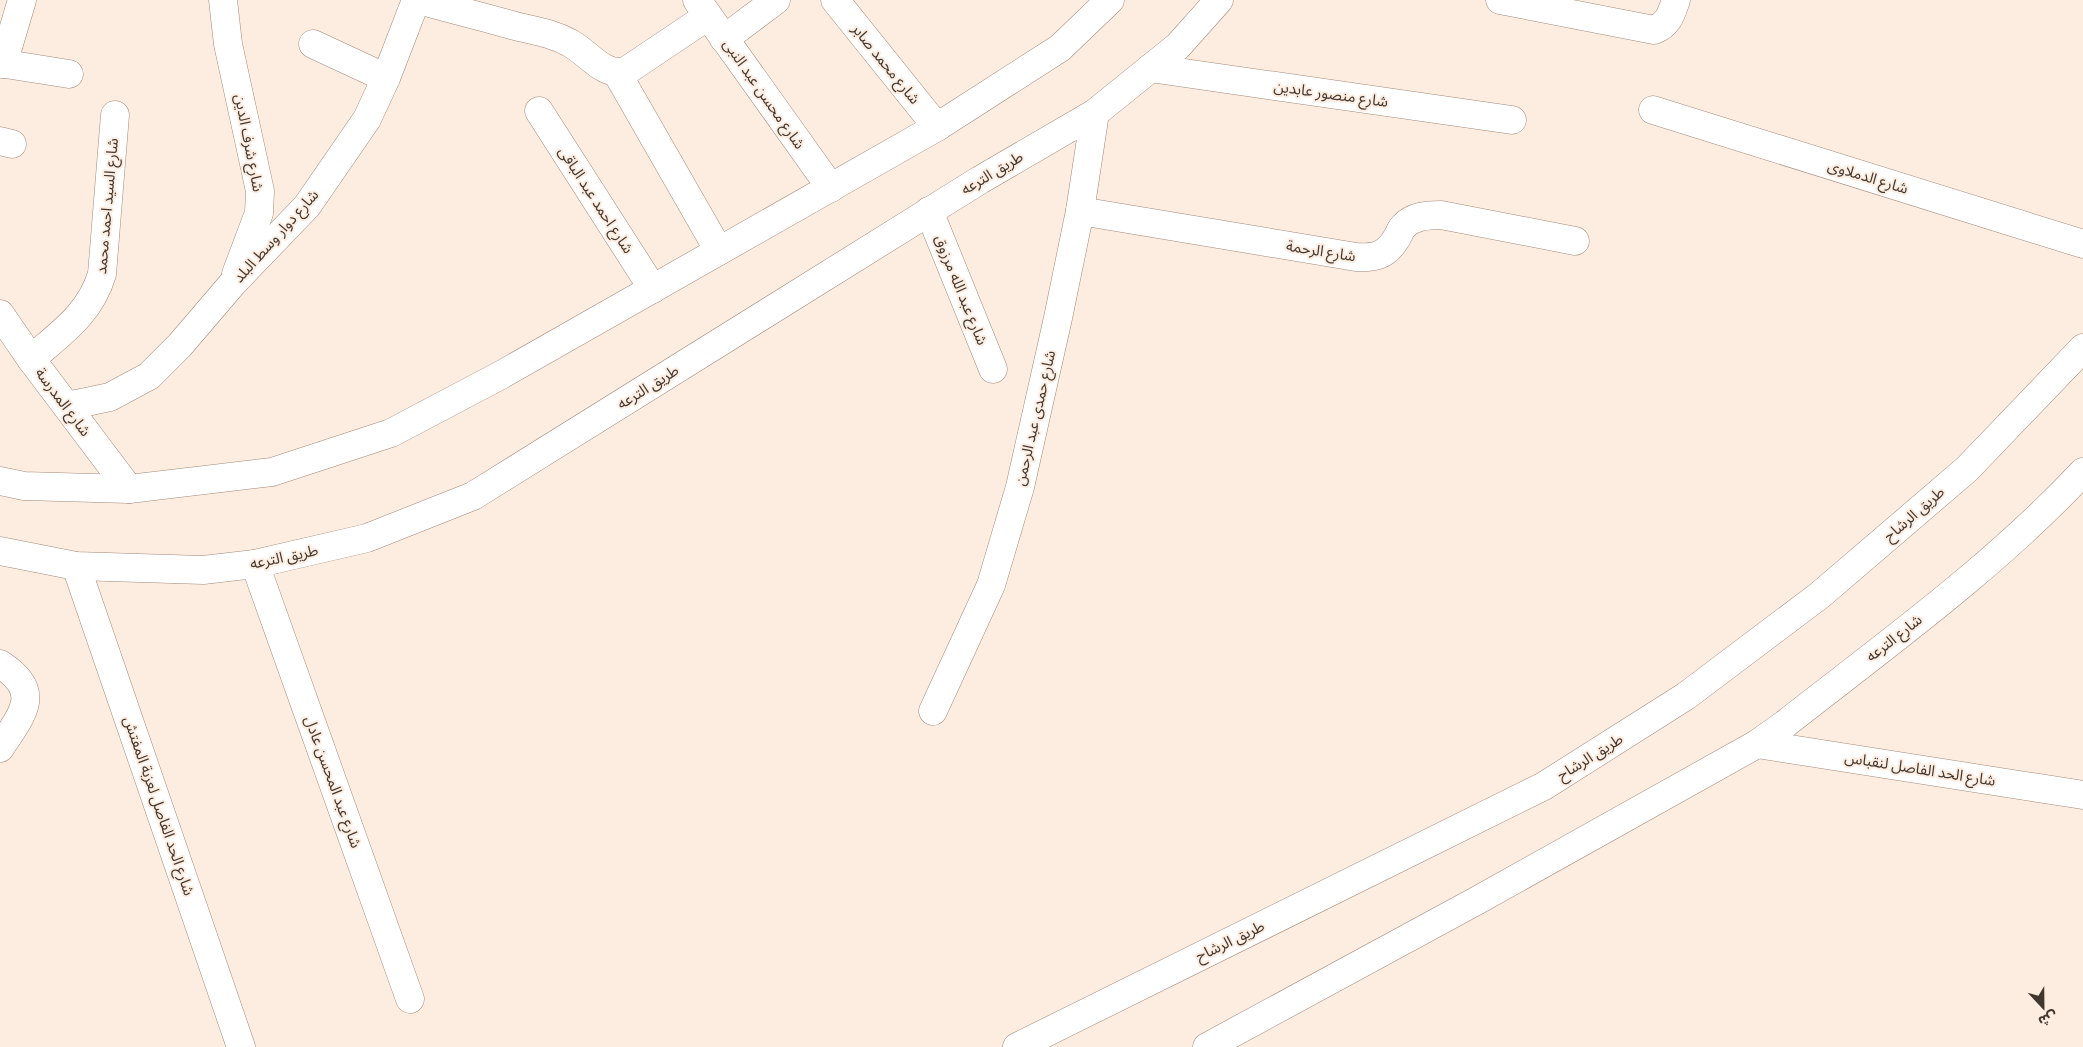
<svg xmlns="http://www.w3.org/2000/svg" width="2083" height="1047" font-family="Ubuntu,'Noto Sans Arabic',sans-serif">
<style>
.lines{fill:none;stroke-linecap:round;stroke-linejoin:round}
.street-casing{stroke:#a38978;stroke-width:29}
.street{stroke:#fff;stroke-width:28}
.labels{text-anchor:middle;stroke-width:4;stroke-linejoin:round;paint-order:stroke}
.street-label{font-size:15px;fill:#41372f;stroke:#fdede1}
</style>
<rect width="100%" height="100%" fill="#fdede1"/>
<g class="lines">
<defs>
<g id="street">
<path d="M 223,0 L 228,44 L 260,191 L 259,213 L 236,274"/>
<path d="M 419,0 C 451,9 483,17 515,26 C 535,31 552,33 570,43 C 589,53 603,77 626,71 L 708,16"/>
<path d="M 697,0 L 831,188"/>
<path d="M 835,0 L 937,127"/>
<path d="M 1500,0 L 1654,30 C 1669,24 1671,14 1676,0"/>
<path d="M 724,39 L 776,0"/>
<path d="M 313,44 L 386,78"/>
<path d="M 0,63 L 69,74"/>
<path d="M 3,64 L 22,0"/>
<path d="M 1150,68 L 1512,120"/>
<path d="M 617,73 L 719,251"/>
<path d="M 1653,110 L 2083,244"/>
<path d="M 539,111 L 653,289"/>
<path d="M 0,141 L 12,144"/>
<path d="M 929,211 L 993,369"/>
<path d="M 1080,211 L 1356,257 C 1374,258 1386,256 1396,239 C 1399,235 1400,229 1404,226 C 1413,216 1428,215 1441,215 L 1575,241"/>
<path d="M 0,314 L 31,359 L 129,489"/>
<path d="M 31,359 C 61,333 90,314 102,274 L 115,115"/>
<path d="M 67,406 L 110,397 L 149,376 L 180,345 L 233,283 L 307,206 L 367,119 L 386,78 L 416,0"/>
<path d="M 0,481 L 24,486 L 129,489 L 272,472 L 391,433 L 501,375 L 937,127 L 1060,48 L 1110,0"/>
<path d="M 0,551 L 76,566 L 203,570 L 255,564 L 367,538 L 473,496 L 980,180 L 1095,113 L 1178,46 L 1219,0"/>
<path d="M 255,564 L 410,999"/>
<path d="M 76,566 L 241,1047"/>
<path d="M 0,664 C 44,692 22,714 0,748"/>
<path d="M 933,711 L 991,585 L 1020,487 L 1058,318 L 1080,211 L 1095,113"/>
<path d="M 1757,744 L 2083,795"/>
<path d="M 1017,1047 L 1544,786 L 1686,696 L 1820,595 L 1967,469 L 2083,348"/>
<path d="M 1207,1047 L 1478,900 L 1757,744 L 1785,724 C 1887,644 1994,567 2083,472"/>
</g>
</defs>
<!-- street casing -->
<use href="#street" class="street-casing"/>
<!-- street -->
<use href="#street" class="street"/>
</g>
<g class="labels">
<!-- street labels -->
<g class="street-label">
<text transform="translate(886 64) rotate(51)" y="5">شارع محمد صابر</text>
<text transform="translate(764 94) rotate(55)" y="5">شارع محسن عبد النبى</text>
<text transform="translate(1331 94) rotate(8)" y="5">شارع منصور عابدين</text>
<text transform="translate(249 143) rotate(79)" y="5">شارع شرف الدين</text>
<text transform="translate(992 173) rotate(-31)" y="5">طريق الترعه</text>
<text transform="translate(1868 177) rotate(17)" y="5">شارع الدملاوى</text>
<text transform="translate(596 200) rotate(57)" y="5">شارع احمد عبد الباقى</text>
<text transform="translate(107 206) rotate(-85)" y="5">شارع السيد احمد محمد</text>
<text transform="translate(276 236) rotate(-48)" y="5">شارع دوار وسط البلد</text>
<text transform="translate(1321 251) rotate(9)" y="5">شارع الرحمة</text>
<text transform="translate(961 290) rotate(68)" y="5">شارع عبد الله مرزوق</text>
<text transform="translate(648 387) rotate(-32)" y="5">طريق الترعه</text>
<text transform="translate(63 402) rotate(53)" y="5">شارع المدرسة</text>
<text transform="translate(1035 418) rotate(-77)" y="5">شارع حمدى عبد الرحمن</text>
<text transform="translate(1914 514) rotate(-41)" y="5">طريق الرشاح</text>
<text transform="translate(284 557) rotate(-12)" y="5">طريق الترعه</text>
<text transform="translate(1894 638) rotate(-38)" y="5">شارع الترعه</text>
<text transform="translate(1590 757) rotate(-32)" y="5">طريق الرشاح</text>
<text transform="translate(1920 769) rotate(9)" y="5">شارع الحد الفاصل لنقباس</text>
<text transform="translate(333 782) rotate(70)" y="5">شارع عبد المحسن عادل</text>
<text transform="translate(159 806) rotate(71)" y="5">شارع الحد الفاصل لعزبة المفتش</text>
<text transform="translate(1230 941) rotate(-26)" y="5">طريق الرشاح</text>
</g>
</g>
<!-- north arrow -->
<g transform="translate(2043 1007) rotate(158)" stroke="#fdede1" stroke-width="4" paint-order="stroke">
<path d="M0-4L9 19L0 12L-9 19Z" fill="#41372f"/>
<text y="-8" font-size="14" font-weight="bold" text-anchor="middle" fill="#41372f">ش</text>
</g>
</svg>
